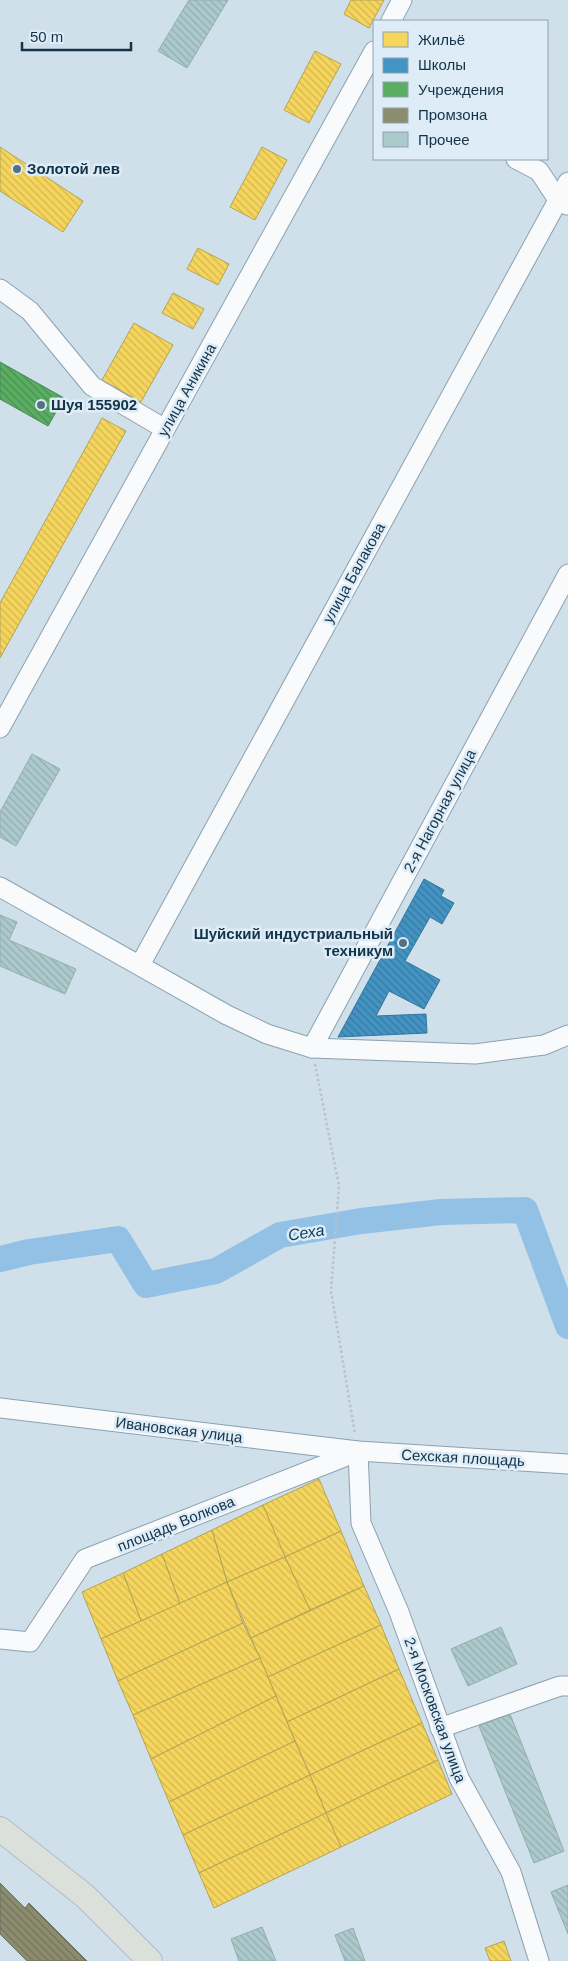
<svg xmlns="http://www.w3.org/2000/svg" width="568" height="1961" font-family="Helvetica,sans-serif">
<style>
.homes{fill:url(#homes-back-hatch);stroke:#b2a456}
.schools{fill:url(#schools-back-hatch);stroke:#35769e}
.public{fill:url(#public-back-hatch);stroke:#45895a}
.industry{fill:url(#industry-back-hatch);stroke:#687163}
.lines{fill:none;stroke-linecap:round;stroke-linejoin:round}
.river{stroke:#92c1e5;stroke-width:26}
.building{fill:url(#building-back-hatch);stroke:#90aeb0}
.minor-casing{stroke:#8aa1af;stroke-width:21}
.major-casing{stroke:#aebcc5;stroke-width:26}
.path{stroke:#b9c2c7;stroke-width:2.5;stroke-dasharray:2.5 2.5;stroke-linecap:butt}
.minor{stroke:#f8fafc;stroke-width:19}
.major{stroke:#dce0da;stroke-width:24}
.poi-dot{fill:#557081;stroke:#deecf7;stroke-width:2}
.labels{text-anchor:middle;stroke-width:5;stroke-linejoin:round;paint-order:stroke}
.poi-label{font-size:15px;font-weight:bold;fill:#133348;stroke:#deecf7;text-anchor:start}
.street-label{font-size:15px;fill:#133348;stroke:#deecf7}
.water-label{font-size:16px;font-style:italic;fill:#093b59;stroke:#deecf7}
</style>
<defs>
<pattern id="homes-back-hatch" width="6" height="6" patternUnits="userSpaceOnUse" patternTransform="scale(1.25)"><rect width="6" height="6" fill="#f6d55c"/><path d="M-1 5l2 2M0 0l6 6M5-1l2 2" fill="none" stroke="#d2b752"/></pattern>
<pattern id="schools-back-hatch" width="6" height="6" patternUnits="userSpaceOnUse" patternTransform="scale(1.25)"><rect width="6" height="6" fill="#4393c3"/><path d="M-1 5l2 2M0 0l6 6M5-1l2 2" fill="none" stroke="#3779a0"/></pattern>
<pattern id="public-back-hatch" width="6" height="6" patternUnits="userSpaceOnUse" patternTransform="scale(1.25)"><rect width="6" height="6" fill="#5aae61"/><path d="M-1 5l2 2M0 0l6 6M5-1l2 2" fill="none" stroke="#498e52"/></pattern>
<pattern id="industry-back-hatch" width="6" height="6" patternUnits="userSpaceOnUse" patternTransform="scale(1.25)"><rect width="6" height="6" fill="#8c8c6e"/><path d="M-1 5l2 2M0 0l6 6M5-1l2 2" fill="none" stroke="#71735c"/></pattern>
<pattern id="building-back-hatch" width="6" height="6" patternUnits="userSpaceOnUse" patternTransform="scale(1.25)"><rect width="6" height="6" fill="#acc9cb"/><path d="M-1 5l2 2M0 0l6 6M5-1l2 2" fill="none" stroke="#93adb0"/></pattern>
</defs>
<rect width="100%" height="100%" fill="#d0e0eb"/>
<!-- homes -->
<g class="homes">
<path d="M 351,0 L 384,0 L 369,28 L 344,14 Z"/>
<path d="M 315,51 L 341,64 L 309,123 L 284,110 Z"/>
<path d="M 0,147 L 83,201 L 63,232 L 0,191 Z"/>
<path d="M 262,147 L 287,160 L 255,220 L 230,207 Z"/>
<path d="M 198,248 L 229,264 L 218,285 L 187,269 Z"/>
<path d="M 173,293 L 204,309 L 193,329 L 162,313 Z"/>
<path d="M 134,323 L 173,345 L 141,402 L 102,380 Z"/>
<path d="M 102,418 L 126,431 L 0,658 L 0,603 Z"/>
<path d="M 319,1479 L 341,1531 L 285,1557 L 263,1505 Z"/>
<path d="M 263,1505 L 285,1557 L 227,1582 L 212,1530 Z"/>
<path d="M 212,1530 L 227,1582 L 180,1604 L 162,1554 Z"/>
<path d="M 341,1531 L 364,1586 L 310,1610 L 285,1557 Z"/>
<path d="M 162,1554 L 180,1604 L 141,1621 L 123,1573 Z"/>
<path d="M 285,1557 L 310,1610 L 251,1638 L 227,1582 Z"/>
<path d="M 123,1573 L 141,1621 L 101,1639 L 82,1592 Z"/>
<path d="M 227,1582 L 243,1623 L 118,1681 L 101,1639 Z"/>
<path d="M 364,1586 L 381,1625 L 268,1677 L 251,1638 Z"/>
<path d="M 243,1623 L 260,1658 L 133,1715 L 118,1681 Z"/>
<path d="M 381,1625 L 399,1669 L 287,1722 L 268,1677 Z"/>
<path d="M 260,1658 L 276,1696 L 151,1759 L 133,1715 Z"/>
<path d="M 399,1669 L 422,1723 L 310,1775 L 287,1722 Z"/>
<path d="M 276,1696 L 295,1741 L 169,1802 L 151,1759 Z"/>
<path d="M 422,1723 L 438,1760 L 326,1813 L 310,1775 Z"/>
<path d="M 295,1741 L 310,1775 L 183,1835 L 169,1802 Z"/>
<path d="M 438,1760 L 452,1794 L 341,1847 L 326,1813 Z"/>
<path d="M 310,1775 L 326,1813 L 199,1873 L 183,1835 Z"/>
<path d="M 326,1813 L 341,1847 L 214,1908 L 199,1873 Z"/>
<path d="M 504,1941 L 511,1961 L 490,1961 L 485,1948 Z"/>
</g>
<!-- schools -->
<path class="schools" d="M 424,879 L 444,890 L 441,896 L 454,903 L 442,924 L 430,917 L 405,961 L 440,980 L 424,1009 L 389,991 L 376,1016 L 426,1014 L 427,1033 L 338,1037 Z"/>
<!-- public -->
<path class="public" d="M 0,362 L 64,398 L 48,426 L 0,399 Z"/>
<!-- industry -->
<path class="industry" d="M 0,1883 L 25,1908 L 29,1903 L 87,1961 L 27,1961 L 0,1934 Z"/>
<g class="lines">
<!-- river -->
<path class="river" d="M 0,1259 L 29,1252 L 118,1239 L 146,1285 L 216,1271 L 280,1235 L 361,1221 L 441,1212 L 525,1210 L 568,1326"/>
</g>
<!-- building -->
<g class="building">
<path d="M 189,0 L 228,0 L 187,68 L 158,51 Z"/>
<path d="M 32,754 L 60,769 L 16,846 L 0,837 L 0,812 Z"/>
<path d="M 0,915 L 17,922 L 9,940 L 76,969 L 65,994 L 0,966 Z"/>
<path d="M 501,1627 L 517,1664 L 468,1686 L 451,1649 Z"/>
<path d="M 510,1714 L 564,1851 L 534,1863 L 479,1726 Z"/>
<path d="M 568,1885 L 568,1934 L 551,1892 Z"/>
<path d="M 262,1927 L 276,1961 L 239,1961 L 231,1939 Z"/>
<path d="M 353,1928 L 365,1961 L 345,1961 L 335,1935 Z"/>
</g>
<g class="lines">
<defs>
<g id="minor">
<path d="M 391,21 L 402,0"/>
<path d="M 516,159 L 539,171 L 558,200 L 567,205"/>
<path d="M 0,289 L 30,311 L 92,386 L 165,429"/>
<path d="M 0,728 L 374,51"/>
<path d="M 0,887 L 227,1015 L 267,1034 L 312,1048 L 475,1054 L 544,1045 L 568,1035"/>
<path d="M 140,965 L 568,182"/>
<path d="M 312,1048 L 568,574"/>
<path d="M 0,1408 L 358,1451 L 568,1464"/>
<path d="M 358,1451 L 361,1523 L 399,1612 L 459,1778 L 511,1872 L 539,1961"/>
<path d="M 0,1639 L 30,1642 L 85,1559 L 357,1452"/>
<path d="M 440,1728 L 560,1686 L 568,1686"/>
</g>
<path id="major" d="M 0,1829 L 85,1896 L 150,1961"/>
</defs>
<!-- minor casing -->
<use href="#minor" class="minor-casing"/>
<!-- major casing -->
<use href="#major" class="major-casing"/>
<!-- path -->
<path class="path" d="M 315,1064 L 339,1186 L 331,1291 L 355,1434"/>
<!-- minor -->
<use href="#minor" class="minor"/>
<!-- major -->
<use href="#major" class="major"/>
</g>
<!-- markers -->
<g class="poi-dot">
<circle cx="17" cy="169" r="5"/>
<circle cx="41" cy="405" r="5"/>
<circle cx="403" cy="943" r="5"/>
</g>
<g class="labels">
<!-- poi labels -->
<g class="poi-label">
<text x="27" y="174">Золотой лев</text>
<text x="51" y="410">Шуя 155902</text>
<text x="393" y="939" text-anchor="end">Шуйский индустриальный<tspan x="393" dy="17">техникум</tspan></text>
</g>
<!-- street labels -->
<g class="street-label">
<text transform="translate(187 390) rotate(-61)" y="5">улица Аникина</text>
<text transform="translate(354 573) rotate(-61)" y="5">улица Балакова</text>
<text transform="translate(440 811) rotate(-62)" y="5">2-я Нагорная улица</text>
<text transform="translate(179 1430) rotate(7)" y="5">Ивановская улица</text>
<text transform="translate(463 1458) rotate(3)" y="5">Сехская площадь</text>
<text transform="translate(176 1524) rotate(-22)" y="5">площадь Волкова</text>
<text transform="translate(435 1710) rotate(70)" y="5">2-я Московская улица</text>
</g>
<!-- water labels -->
<g class="water-label">
<text transform="translate(306 1232) rotate(-9)" y="6">Сеха</text>
</g>
</g>
<!-- legend -->
<rect x="373" y="20" width="175" height="140" fill="#deecf7" stroke="#8da2b1"/>
<rect x="383" y="32" width="25" height="15" fill="#f6d55c" stroke="#8da2b1"/>
<text x="418" y="45" font-size="15" fill="#133348">Жильё</text>
<rect x="383" y="58" width="25" height="15" fill="#4393c3" stroke="#8da2b1"/>
<text x="418" y="70" font-size="15" fill="#133348">Школы</text>
<rect x="383" y="82" width="25" height="15" fill="#5aae61" stroke="#8da2b1"/>
<text x="418" y="95" font-size="15" fill="#133348">Учреждения</text>
<rect x="383" y="108" width="25" height="15" fill="#8c8c6e" stroke="#8da2b1"/>
<text x="418" y="120" font-size="15" fill="#133348">Промзона</text>
<rect x="383" y="132" width="25" height="15" fill="#acc9cb" stroke="#8da2b1"/>
<text x="418" y="145" font-size="15" fill="#133348">Прочее</text>
<!-- scale -->
<path d="M22 42v8h109v-8" fill="none" stroke="#133348" stroke-width="2.5"/>
<text x="30" y="42" font-size="15" fill="#133348" stroke="#deecf7" stroke-width="4" paint-order="stroke">50 m</text>
</svg>
